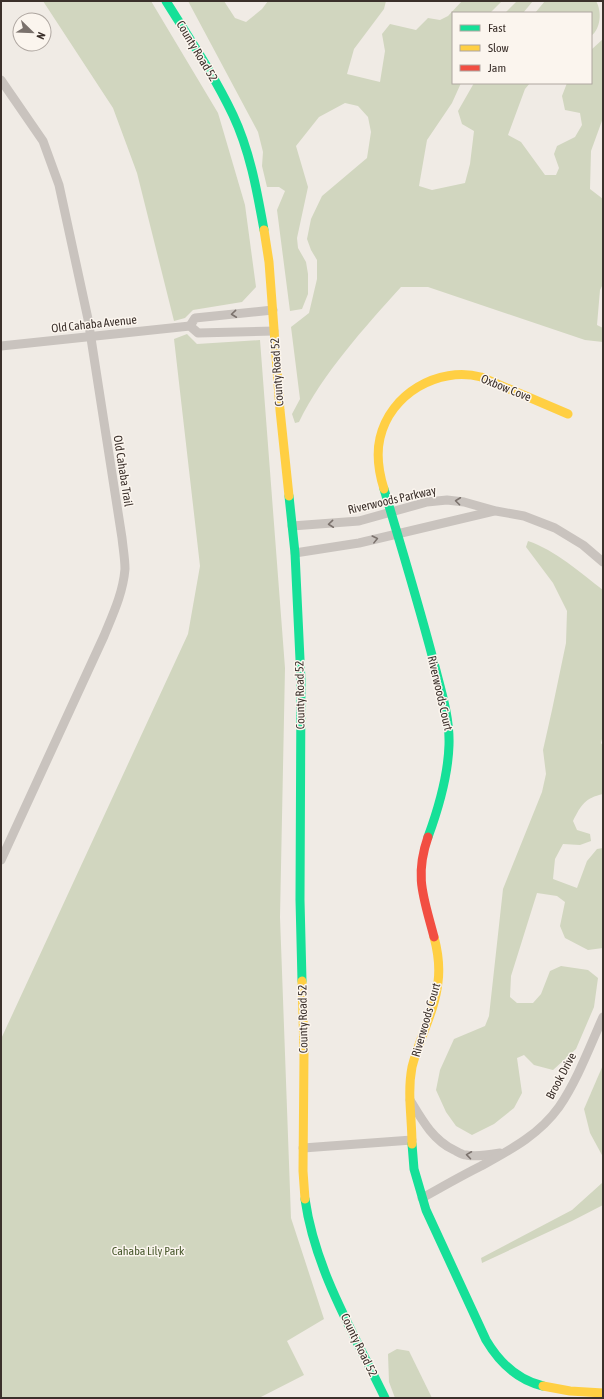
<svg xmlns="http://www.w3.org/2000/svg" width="604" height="1399" font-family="'Asap Condensed',sans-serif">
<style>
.green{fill:#d1d6bf}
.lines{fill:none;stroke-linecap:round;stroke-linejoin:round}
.street{stroke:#c9c3be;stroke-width:9}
.fast{stroke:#16e098;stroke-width:9}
.slow{stroke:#ffcf43;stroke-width:9}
.jam{stroke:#f24e42;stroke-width:9}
.oneway{stroke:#7b726d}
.labels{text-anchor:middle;stroke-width:3;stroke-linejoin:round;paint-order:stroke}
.street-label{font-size:12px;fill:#3b302b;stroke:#fbf5ee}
.park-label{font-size:12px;fill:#4a5a2e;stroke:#fbf5ee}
</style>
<rect width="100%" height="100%" fill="#f0ebe5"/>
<!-- green -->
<g class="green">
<path d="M 43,1 L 151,1 L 218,113 L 245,205 L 256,287 L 242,302 L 193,310 L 185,318 L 174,321 L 137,173 L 113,108 Z"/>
<path d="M 188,1 L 224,1 L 235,18 L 246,22 L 262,9 L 268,1 L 386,1 L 384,9 L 354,49 L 347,74 L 380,82 L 385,51 L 382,34 L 390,24 L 416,30 L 428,18 L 440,20 L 448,16 L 462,1 L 502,1 L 490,13 L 453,13 L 453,83 L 461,83 L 452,103 L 427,140 L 419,186 L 432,190 L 465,183 L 470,164 L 474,131 L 462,124 L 458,111 L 474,83 L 530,83 L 525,89 L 508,135 L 521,142 L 545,175 L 556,175 L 559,168 L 554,154 L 557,146 L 575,137 L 582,125 L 580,113 L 565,110 L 562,96 L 567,83 L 591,83 L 591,50 L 603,39 L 603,118 L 591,151 L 590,189 L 603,199 L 603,284 L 600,290 L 597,325 L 603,328 L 603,342 L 585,340 L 428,287 L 401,287 C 365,327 323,373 299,422 L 295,423 L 292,414 L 300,399 L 291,327 L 309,313 L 317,279 L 317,260 L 311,250 L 307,239 L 311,219 L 322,196 L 367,158 L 371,132 L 368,117 L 358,106 L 345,103 L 319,117 L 296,146 L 308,187 L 297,238 L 298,248 L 306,262 L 308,274 L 308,294 L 302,309 L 290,311 L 277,210 L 285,191 L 279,187 L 267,187 L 262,166 L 263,152 L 258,132 Z"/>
<path d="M 517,1 L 533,1 L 523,13 L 505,13 Z"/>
<path d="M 545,1 L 596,1 C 602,11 601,29 591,36 L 591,13 L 535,13 Z"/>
<path d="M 187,334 L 197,344 L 260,340 L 285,668 L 280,917 L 291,1218 L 324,1319 L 287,1341 L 304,1375 L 259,1398 L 1,1398 L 1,1039 L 188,634 L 200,566 L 174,339 Z"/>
<path d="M 528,541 C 555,550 581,573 603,590 L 603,735 L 601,743 L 603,746 L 603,794 C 585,798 581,805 573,821 L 577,830 L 590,834 L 591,841 L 580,845 L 563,844 L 555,859 L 553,879 L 577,888 L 587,861 L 597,849 L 603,848 L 603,948 L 588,950 L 565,938 L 560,926 L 565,902 L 557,896 L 537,893 L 511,976 L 510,997 L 517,1003 L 533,1003 L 541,994 L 550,971 L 561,966 L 588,970 L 598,978 L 594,1007 L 576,1049 L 553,1070 L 534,1065 L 524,1055 L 517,1058 L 522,1093 L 514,1108 L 494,1124 L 472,1135 L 456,1126 L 446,1112 L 436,1090 L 440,1070 L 454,1039 L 485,1026 L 489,1016 L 503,889 L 542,792 L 546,774 L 543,750 L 552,710 L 566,643 L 567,611 L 553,583 L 526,547 Z"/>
<path d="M 603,1065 L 603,1157 L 590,1133 L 584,1109 Z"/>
<path d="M 603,1181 L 603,1205 L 572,1221 L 482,1263 L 481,1258 L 572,1210 L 602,1183 Z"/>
<path d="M 397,1349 L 409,1351 L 432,1398 L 395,1398 L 389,1382 L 388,1354 Z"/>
</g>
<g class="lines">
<!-- street -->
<g class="street">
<path d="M 1,80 L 43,141 L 59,185 L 88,319 L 122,538 C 123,548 125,559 125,569 C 123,593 113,614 104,636 L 1,860"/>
<path d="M 190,326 L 195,318 L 273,310"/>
<path d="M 1,346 L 190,326 L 198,333 L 274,331"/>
<path d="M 292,526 L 359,521 L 427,502 L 447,500 L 464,502 L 496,511 L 524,516 L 555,528 L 583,545 L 603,562"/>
<path d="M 295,553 L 359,543 L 494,511"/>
<path d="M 410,1100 C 422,1120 433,1140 454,1150 C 458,1152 462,1155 466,1155 C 477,1157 488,1155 500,1153"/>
<path d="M 303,1148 L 412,1140"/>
<path d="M 422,1198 C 442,1187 461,1176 481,1166 C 510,1150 539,1135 559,1107 C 577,1081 590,1046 603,1017"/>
</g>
<!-- fast -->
<g class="fast">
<path d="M 166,1 C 189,38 214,75 233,115 C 250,151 257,191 264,230"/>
<path d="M 384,489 C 401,546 418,602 433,659 C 440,687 450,716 449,745 C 448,777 439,807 428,837"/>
<path d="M 289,496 L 295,553 L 301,681 L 300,900 L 302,981"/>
<path d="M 412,1144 L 414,1169 L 426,1210 L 486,1340 C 499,1362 518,1380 543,1386"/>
<path d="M 305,1199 C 315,1270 354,1334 385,1398"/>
</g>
<!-- slow -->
<g class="slow">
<path d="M 264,230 L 269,262 L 280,410 L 289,496"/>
<path d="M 384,489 C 379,473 376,455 380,438 C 390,394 438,366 481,377 L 568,414"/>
<path d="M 302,981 L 304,1053 L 303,1171 L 305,1199"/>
<path d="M 412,1144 C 412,1118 407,1093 412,1067 C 419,1038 435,1012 438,982 C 440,967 438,952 434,937"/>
<path d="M 543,1386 L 570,1391 L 603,1393"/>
</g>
<!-- jam -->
<path class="jam" d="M 428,837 C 414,877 424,898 434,937"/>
</g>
<!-- one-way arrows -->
<defs><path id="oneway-chevron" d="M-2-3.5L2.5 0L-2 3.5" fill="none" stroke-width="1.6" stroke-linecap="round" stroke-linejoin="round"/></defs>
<g class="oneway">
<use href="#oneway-chevron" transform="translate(234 314) rotate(174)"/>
<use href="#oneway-chevron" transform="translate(458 501) rotate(-173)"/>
<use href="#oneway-chevron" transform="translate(331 524) rotate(174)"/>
<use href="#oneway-chevron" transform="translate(375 539) rotate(-14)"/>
<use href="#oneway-chevron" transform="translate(469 1155) rotate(-172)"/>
</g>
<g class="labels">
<!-- street labels -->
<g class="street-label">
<text transform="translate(197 51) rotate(59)" y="4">County Road 52</text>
<text transform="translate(94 324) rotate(-6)" y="4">Old Cahaba Avenue</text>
<text transform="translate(277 372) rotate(-94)" y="4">County Road 52</text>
<text transform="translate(506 388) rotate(22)" y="4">Oxbow Cove</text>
<text transform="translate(123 471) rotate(81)" y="4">Old Cahaba Trail</text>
<text transform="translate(392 500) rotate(-13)" y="4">Riverwoods Parkway</text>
<text transform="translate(440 693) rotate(77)" y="4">Riverwoods Court</text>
<text transform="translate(300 695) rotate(-91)" y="4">County Road 52</text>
<text transform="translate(303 1019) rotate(-91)" y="4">County Road 52</text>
<text transform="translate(426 1020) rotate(-74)" y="4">Riverwoods Court</text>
<text transform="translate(561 1076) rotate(-62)" y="4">Brook Drive</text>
<text transform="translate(359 1345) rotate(64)" y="4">County Road 52</text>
</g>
<!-- park labels -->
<g class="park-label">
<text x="148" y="1255">Cahaba Lily Park</text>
</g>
</g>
<!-- border -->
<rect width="604" height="1399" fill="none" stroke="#3b302b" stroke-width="4"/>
<!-- legend -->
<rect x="452" y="12" width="140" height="72" fill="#fbf5ee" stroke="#aea6a0"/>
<rect x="460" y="25" width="20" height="6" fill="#16e098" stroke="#aea6a0"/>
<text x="488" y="32" font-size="12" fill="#3b302b">Fast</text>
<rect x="460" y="45" width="20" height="6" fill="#ffcf43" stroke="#aea6a0"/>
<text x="488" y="52" font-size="12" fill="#3b302b">Slow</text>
<rect x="460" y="65" width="20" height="6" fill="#f24e42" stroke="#aea6a0"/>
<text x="488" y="72" font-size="12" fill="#3b302b">Jam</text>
<!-- north arrow -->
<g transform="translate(32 32) rotate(113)"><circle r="19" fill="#fbf5ee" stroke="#aea6a0"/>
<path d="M0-3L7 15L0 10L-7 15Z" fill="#7a716c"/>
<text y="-6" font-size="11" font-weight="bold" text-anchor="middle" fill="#3b302b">N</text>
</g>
</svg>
